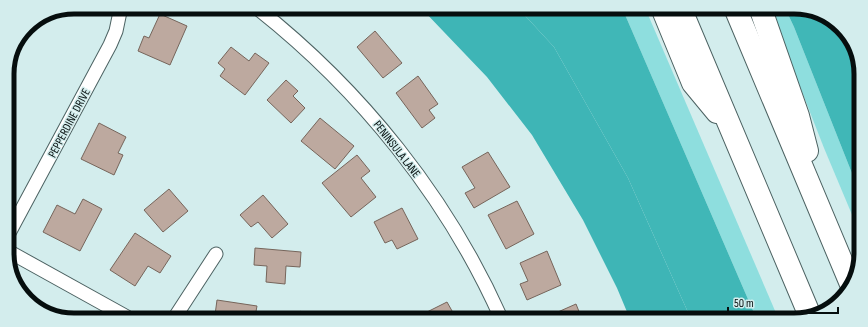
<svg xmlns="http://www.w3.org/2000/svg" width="868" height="327" font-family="'Sofia Sans Condensed',sans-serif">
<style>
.green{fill:#8edede}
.forest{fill:#40b7b7}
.water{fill:#3eb5b6}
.building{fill:#bda99f;stroke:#76655b}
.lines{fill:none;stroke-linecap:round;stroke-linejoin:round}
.street-casing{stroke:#4c6262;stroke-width:15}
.highway-casing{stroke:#4c6262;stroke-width:24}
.street{stroke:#fff;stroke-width:13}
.highway{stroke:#fff;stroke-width:22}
.labels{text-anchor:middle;stroke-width:3;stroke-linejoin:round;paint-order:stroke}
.street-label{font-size:12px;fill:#060e0e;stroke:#d3eded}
.rim{fill:none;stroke:#060e0e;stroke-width:5}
</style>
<rect width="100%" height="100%" fill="#d3eded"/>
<!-- green -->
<g class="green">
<path d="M 623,10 L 646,10 L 779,320 L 757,320 Z"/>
<path d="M 770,10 L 786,10 L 794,27 L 859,191 L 858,229 L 824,148 Z"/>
</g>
<!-- forest -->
<g class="forest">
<path d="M 519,9 L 623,10 L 757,320 L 691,319 L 628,178 L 554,47 Z"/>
<path d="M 786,10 L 816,11 L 845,30 L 860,65 L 859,191 L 794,27 Z"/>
</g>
<!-- water -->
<path class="water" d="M 422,9 L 519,9 L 554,47 L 628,178 L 691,319 L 630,319 L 617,288 L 583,220 L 532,135 L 487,77 Z"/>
<!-- building -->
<g class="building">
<path d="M 160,14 L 187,26 L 170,65 L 138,51 L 144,36 L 149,38 Z"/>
<path d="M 375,31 L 402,63 L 383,78 L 357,47 Z"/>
<path d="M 231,47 L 249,61 L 255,53 L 269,63 L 245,95 L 220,76 L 225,69 L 218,63 Z"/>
<path d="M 418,76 L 438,104 L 429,110 L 435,118 L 422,128 L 396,93 Z"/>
<path d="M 286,80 L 298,91 L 293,96 L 305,108 L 291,123 L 267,100 Z"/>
<path d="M 320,118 L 354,146 L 335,169 L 301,141 Z"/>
<path d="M 99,123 L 126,137 L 118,153 L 123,155 L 114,175 L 81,159 Z"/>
<path d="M 488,152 L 510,187 L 474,208 L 465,193 L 475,188 L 462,167 Z"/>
<path d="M 357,155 L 370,171 L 361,178 L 376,197 L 351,217 L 322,183 Z"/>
<path d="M 169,189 L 188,211 L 163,232 L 144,210 Z"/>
<path d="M 263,195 L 288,224 L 272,238 L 258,222 L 251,227 L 240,215 Z"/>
<path d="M 83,199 L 102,209 L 80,251 L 43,232 L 57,205 L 75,214 Z"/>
<path d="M 517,201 L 534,234 L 506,249 L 488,215 Z"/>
<path d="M 402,208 L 418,239 L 397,249 L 392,240 L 385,243 L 374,222 Z"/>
<path d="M 135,233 L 171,256 L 160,273 L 148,266 L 135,286 L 110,270 Z"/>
<path d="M 255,248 L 301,252 L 300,267 L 286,266 L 285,284 L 266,282 L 267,266 L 254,265 Z"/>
<path d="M 547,251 L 561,285 L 527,300 L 520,284 L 528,281 L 520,263 Z"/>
<path d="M 217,300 L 257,306 L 255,317 L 225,317 L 215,315 Z"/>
<path d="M 447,302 L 456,318 L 428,318 L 425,313 Z"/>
<path d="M 576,304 L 582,319 L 542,319 Z"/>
<path d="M 300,311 L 309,318 L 295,318 Z"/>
</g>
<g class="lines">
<defs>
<g id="street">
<path d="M 257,8 C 361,90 447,197 501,318"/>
<path d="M 8,235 L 110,45 L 116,31 L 121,7"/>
<path d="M 8,251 L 127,317"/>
<path d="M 175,317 L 216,254"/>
</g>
<g id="highway">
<path d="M 663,10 L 693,83 L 717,112"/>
<path d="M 681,10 L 810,316"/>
<path d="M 736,10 L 851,284"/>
<path d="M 761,10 L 798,116 L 807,151"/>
</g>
</defs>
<!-- street casing -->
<use href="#street" class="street-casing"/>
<!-- highway casing -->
<use href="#highway" class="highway-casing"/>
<!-- street -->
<use href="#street" class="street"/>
<!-- highway -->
<use href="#highway" class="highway"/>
</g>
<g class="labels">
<!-- street labels -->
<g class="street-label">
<text transform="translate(69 123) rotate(-62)" y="4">PEPPERDINE DRIVE</text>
<text transform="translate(397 149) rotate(52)" y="4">PENINSULA LANE</text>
</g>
</g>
<!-- crop -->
<path d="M0 0H868V327H0ZM74 14H794A60 60 0 0 1 854 74V253A60 60 0 0 1 794 313H74A60 60 0 0 1 14 253V74A60 60 0 0 1 74 14Z" fill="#d3eded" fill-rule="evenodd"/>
<path class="rim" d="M74 14H794A60 60 0 0 1 854 74V253A60 60 0 0 1 794 313H74A60 60 0 0 1 14 253V74A60 60 0 0 1 74 14Z"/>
<!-- scale -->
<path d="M728 307v6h110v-6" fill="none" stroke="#060e0e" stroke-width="2"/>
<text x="734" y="307" font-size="12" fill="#060e0e" stroke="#d3eded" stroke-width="3" paint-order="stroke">50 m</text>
</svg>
